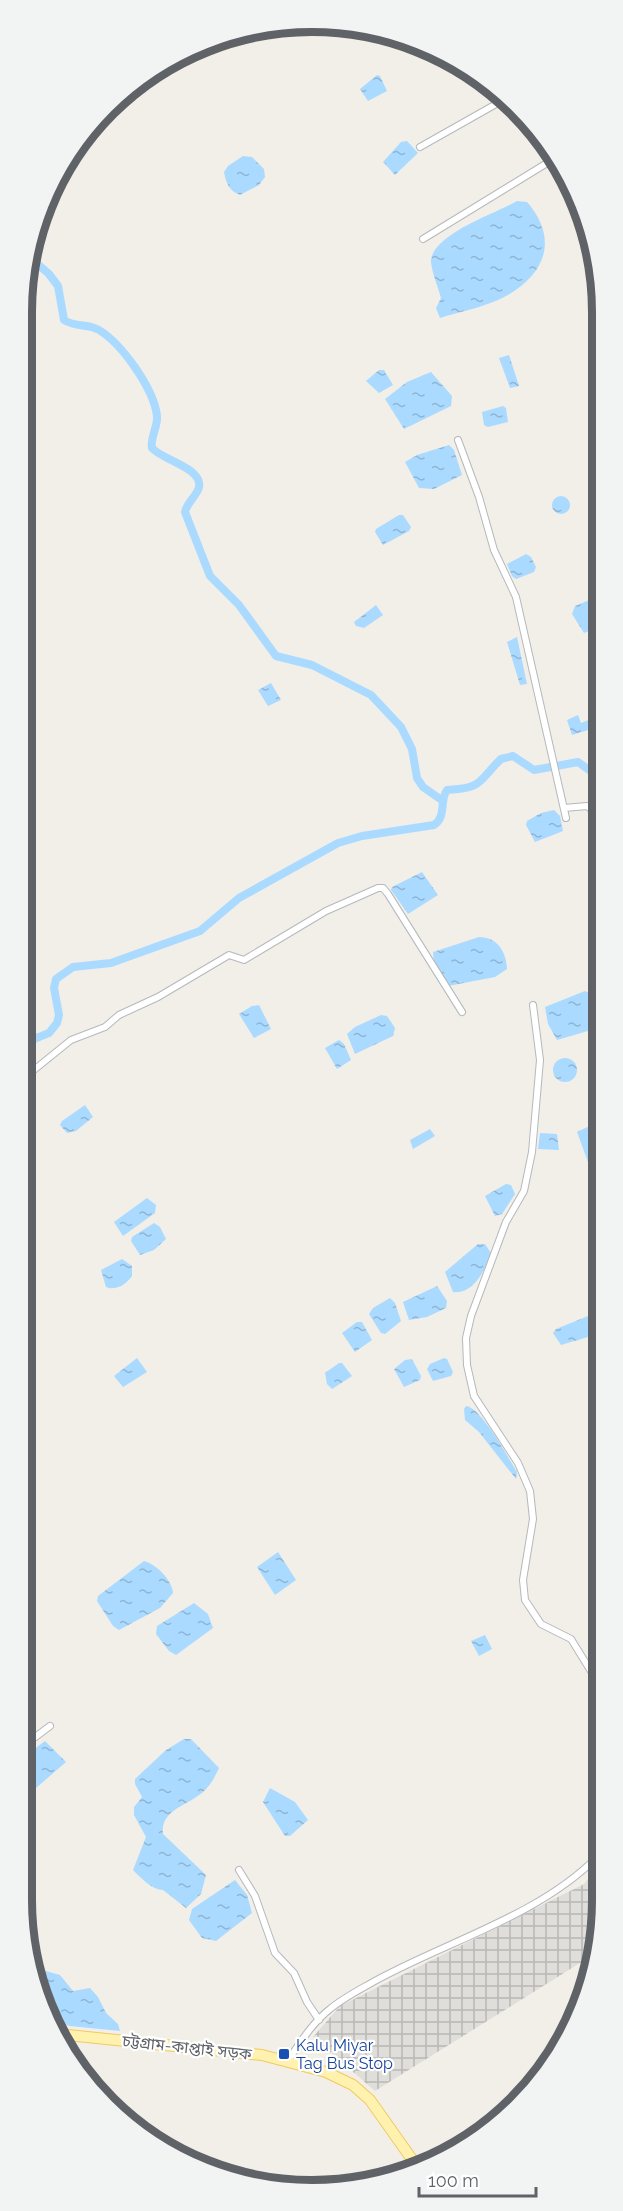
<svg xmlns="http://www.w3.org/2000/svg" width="623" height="2211" font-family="Raleway,'Noto Sans Bengali',sans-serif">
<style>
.industrial{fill:url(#industrial-grid)}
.water{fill:url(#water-ripples)}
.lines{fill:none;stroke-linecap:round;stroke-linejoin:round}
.canal{stroke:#aadaff;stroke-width:8}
.street-casing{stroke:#b5b8bc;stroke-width:8}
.primary-casing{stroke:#f2c960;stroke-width:12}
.street{stroke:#fff;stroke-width:6}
.primary{stroke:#fff2af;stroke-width:10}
.transit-dot{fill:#1a4fb4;stroke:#fff;stroke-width:2}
.labels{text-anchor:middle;stroke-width:4.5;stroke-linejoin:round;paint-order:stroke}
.transit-label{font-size:16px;fill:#164399;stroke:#fff;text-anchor:start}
.street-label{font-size:16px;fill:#5f6368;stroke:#fff}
.rim{fill:none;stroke:#5f6368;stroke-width:8}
</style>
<defs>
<pattern id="industrial-grid" width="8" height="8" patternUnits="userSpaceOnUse" patternTransform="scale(1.5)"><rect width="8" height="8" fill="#e0deda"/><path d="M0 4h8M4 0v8" fill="none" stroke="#b9b8b5"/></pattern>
<pattern id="water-ripples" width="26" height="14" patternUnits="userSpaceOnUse" patternTransform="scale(1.5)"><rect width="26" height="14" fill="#aadaff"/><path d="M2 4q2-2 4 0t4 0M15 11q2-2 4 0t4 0" fill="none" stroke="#8eb4d2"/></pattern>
</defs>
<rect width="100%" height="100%" fill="#f1efe8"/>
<!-- industrial -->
<path class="industrial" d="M 597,1868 L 596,1956 L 593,1965 L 580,1963 L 375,2091 L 313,2037 L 340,2006 L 584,1884 Z"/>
<!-- water -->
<g class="water">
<path d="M 377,75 L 380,76 L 387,91 L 368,101 L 360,89 Z"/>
<path d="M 407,141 L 418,153 L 395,175 L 383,162 L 401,142 Z"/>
<path d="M 243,156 L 252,157 L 264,169 L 265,177 L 259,185 L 240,195 C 229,191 226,183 224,172 L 228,166 Z"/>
<path d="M 517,201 L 527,202 C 562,242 542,280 498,300 C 480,308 459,312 440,318 L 436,308 L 441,298 C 438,287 432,273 431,262 C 430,235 497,213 517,201 Z"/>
<path d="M 509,355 L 519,386 L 510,388 L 499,358 Z"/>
<path d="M 379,370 L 384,370 L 393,385 L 379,393 L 366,381 Z"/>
<path d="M 431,372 L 452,396 L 451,406 L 404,429 L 385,399 L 407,382 Z"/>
<path d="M 503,406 L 506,408 L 508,422 L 488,427 L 484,425 L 482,412 Z"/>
<path d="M 449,445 L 454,450 L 462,475 L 434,489 L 419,488 L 405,462 L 417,455 Z"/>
<circle cx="561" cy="505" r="9"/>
<path d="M 399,515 L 403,515 L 411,527 L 409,531 L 383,545 L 375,532 L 376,529 Z"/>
<path d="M 526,554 L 531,557 L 536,567 L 534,572 L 516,579 L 512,576 L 507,564 Z"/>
<path d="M 599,596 L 599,627 L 584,633 L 572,614 L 575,606 Z"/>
<path d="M 376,605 L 383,615 L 364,628 L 356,626 L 354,622 Z"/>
<path d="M 517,637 L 527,684 L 520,685 L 507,642 Z"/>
<path d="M 271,683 L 281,700 L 268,706 L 258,690 Z"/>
<path d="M 578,715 L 581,723 L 591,719 L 595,728 L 572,735 L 567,720 Z"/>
<path d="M 554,810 L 560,816 L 563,831 L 535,842 L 526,825 L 527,821 L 541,813 Z"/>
<path d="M 422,872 L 438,895 L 408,914 L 391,890 L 392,887 Z"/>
<path d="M 479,937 C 497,937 506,951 507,969 L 495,977 L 448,986 L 434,963 L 433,952 Z"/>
<path d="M 585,991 L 598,998 L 598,1028 L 557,1040 L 548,1024 L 545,1007 Z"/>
<path d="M 259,1005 L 271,1029 L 254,1038 L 239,1014 L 252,1006 Z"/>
<path d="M 381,1015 L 387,1016 L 395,1028 L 393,1036 L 355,1054 L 347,1034 L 355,1027 Z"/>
<path d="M 339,1040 L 344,1044 L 351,1060 L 337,1069 L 325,1048 Z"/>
<circle cx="565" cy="1070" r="12"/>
<path d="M 85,1105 L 93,1117 L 76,1131 L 67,1133 L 60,1125 L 62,1121 Z"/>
<path d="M 598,1122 L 598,1164 L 588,1162 L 577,1132 Z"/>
<path d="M 430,1129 L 435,1136 L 413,1149 L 410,1140 Z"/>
<path d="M 540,1133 L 557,1134 L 559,1150 L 538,1149 Z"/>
<path d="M 506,1184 L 511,1185 L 515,1194 L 502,1214 L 495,1216 L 485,1196 Z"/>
<path d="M 147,1198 L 156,1205 L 155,1213 L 123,1236 L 114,1222 Z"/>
<path d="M 154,1223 L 160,1227 L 166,1239 L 154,1250 L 140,1255 L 131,1241 L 132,1237 Z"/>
<path d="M 478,1244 L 485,1244 L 491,1253 C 486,1269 473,1295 453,1292 L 445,1272 Z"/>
<path d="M 122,1259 L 132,1266 L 132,1276 C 127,1284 115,1291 106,1287 L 101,1270 Z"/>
<path d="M 437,1286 L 447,1301 L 446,1308 L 427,1317 L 409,1320 L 403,1302 Z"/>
<path d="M 390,1298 L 395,1303 L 401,1321 L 385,1334 L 381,1333 L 369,1314 L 373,1308 Z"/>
<path d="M 598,1312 L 598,1334 L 561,1345 L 553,1333 L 556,1329 Z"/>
<path d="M 357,1322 L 362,1322 L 372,1340 L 355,1352 L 342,1333 Z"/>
<path d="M 137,1358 L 147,1372 L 123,1387 L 114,1376 Z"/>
<path d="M 444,1358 L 447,1359 L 453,1372 L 451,1376 L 433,1381 L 427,1369 L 430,1364 Z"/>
<path d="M 412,1359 L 421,1376 L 420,1380 L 404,1387 L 394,1369 L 405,1360 Z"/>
<path d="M 339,1363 L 342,1363 L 352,1376 L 332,1389 L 327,1384 L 325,1373 Z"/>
<path d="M 466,1406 C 481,1407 509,1459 517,1472 L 516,1479 L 479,1432 L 465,1420 L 464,1409 Z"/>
<path d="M 278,1552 L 296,1580 L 275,1595 L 257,1567 Z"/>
<path d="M 144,1561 C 156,1564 172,1580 173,1593 L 160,1608 L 119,1630 L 113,1626 L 97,1601 L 98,1596 Z"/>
<path d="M 194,1603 L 208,1614 L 213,1628 L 176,1655 L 169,1651 L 156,1634 L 157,1626 Z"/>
<path d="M 485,1635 L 492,1649 L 479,1656 L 471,1641 Z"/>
<path d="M 184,1739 L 191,1739 L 219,1768 C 215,1777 210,1786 203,1792 C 187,1806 160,1810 163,1834 L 206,1875 L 201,1894 L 186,1908 L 163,1890 C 152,1890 141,1878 133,1870 L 146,1837 L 134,1815 L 134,1807 L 142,1797 L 135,1784 L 135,1779 L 166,1750 Z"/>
<path d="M 45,1741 L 66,1762 L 36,1788 L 21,1774 L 21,1759 Z"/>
<path d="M 270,1788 L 295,1802 L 308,1820 L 290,1836 L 285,1836 L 263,1802 Z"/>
<path d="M 235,1880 L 247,1895 L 252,1913 L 216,1941 L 202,1938 L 189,1920 L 192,1909 Z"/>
<path d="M 35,1968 L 60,1975 L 73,1991 L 90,1988 L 98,1997 L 106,2013 L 118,2024 L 120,2031 L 70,2026 L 49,2021 L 43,2010 Z"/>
</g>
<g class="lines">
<!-- canal -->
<g class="canal">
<path d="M 27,255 L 49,274 L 58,286 L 64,320 C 76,328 88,323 99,330 C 122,344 154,389 157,416 C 158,427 150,437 152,448 C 162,460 203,468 199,487 C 197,496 187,502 185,512 L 210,576 L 239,605 L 276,656 L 312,665 L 371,695 L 401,727 L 412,749 L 417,778 L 423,787 L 443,801"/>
<path d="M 24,1043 L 49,1033 L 57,1023 L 59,1015 L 54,988 L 56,979 L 73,967 L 111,963 L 200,931 L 239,898 L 338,843 L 362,836 L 434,825 C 447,816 439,801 447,790 C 484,788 477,782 501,759 L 513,756 L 534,770 L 578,762 L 592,772 L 599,774"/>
</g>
<defs>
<g id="street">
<path d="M 533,124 L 563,177 L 566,175"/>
<path d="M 420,147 L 505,99"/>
<path d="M 563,177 L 581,214"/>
<path d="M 423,239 L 552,160"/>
<path d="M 589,247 L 590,243"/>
<path d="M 458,440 L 479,497 L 494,550 L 516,597 L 566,818"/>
<path d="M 564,808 L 587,806 L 599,816"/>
<path d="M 533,1005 L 540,1060 L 532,1152 L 524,1191 L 506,1222 L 471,1316 L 466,1338 L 467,1365 L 474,1396 L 518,1463 L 530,1491 L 533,1519 L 523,1580 L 525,1600 L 541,1624 L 571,1639 L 597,1681"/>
<path d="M 24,1078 L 71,1040 L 105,1027 L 119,1015 L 158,997 L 229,955 L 244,960 L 326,911 L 378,888 L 383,888 L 388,894 L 462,1012"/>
<path d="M 22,1747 L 50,1726"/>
<path d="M 239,1870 L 255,1896 L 275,1953 L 294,1973 L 307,2002 L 319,2020"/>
<path d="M 287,2062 C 300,2043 312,2023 330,2009 C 343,1998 359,1990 373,1982 C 445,1942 539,1916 597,1857"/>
</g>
<path id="primary" d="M 58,2034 L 262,2055 L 326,2072 L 353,2085 L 370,2100 L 416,2165"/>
</defs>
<!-- street casing -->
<use href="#street" class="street-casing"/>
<!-- primary casing -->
<use href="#primary" class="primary-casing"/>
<!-- street -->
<use href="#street" class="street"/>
<!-- primary -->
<use href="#primary" class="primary"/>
</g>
<!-- markers -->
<rect class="transit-dot" x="278" y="2048" width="12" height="12" rx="3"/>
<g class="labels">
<!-- transit labels -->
<g class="transit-label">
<text x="296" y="2051">Kalu Miyar<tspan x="296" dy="18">Tag Bus Stop</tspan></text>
</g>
<!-- street labels -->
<g class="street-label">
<text transform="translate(187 2047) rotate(6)" y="6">চট্টগ্রাম-কাপ্তাই সড়ক</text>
</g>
</g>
<!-- crop -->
<path d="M0 0H623V2211H0ZM312 32H312A280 280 0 0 1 592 312V1900A280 280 0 0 1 312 2180H312A280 280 0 0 1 32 1900V312A280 280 0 0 1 312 32Z" fill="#f2f3f3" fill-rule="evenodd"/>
<path class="rim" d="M312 32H312A280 280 0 0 1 592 312V1900A280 280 0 0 1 312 2180H312A280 280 0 0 1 32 1900V312A280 280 0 0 1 312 32Z"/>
<!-- scale -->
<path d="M419 2187v9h117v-9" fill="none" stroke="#5f6368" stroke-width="3"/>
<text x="428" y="2187" font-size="18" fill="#5f6368" stroke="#ffffff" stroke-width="4.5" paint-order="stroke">100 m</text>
</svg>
